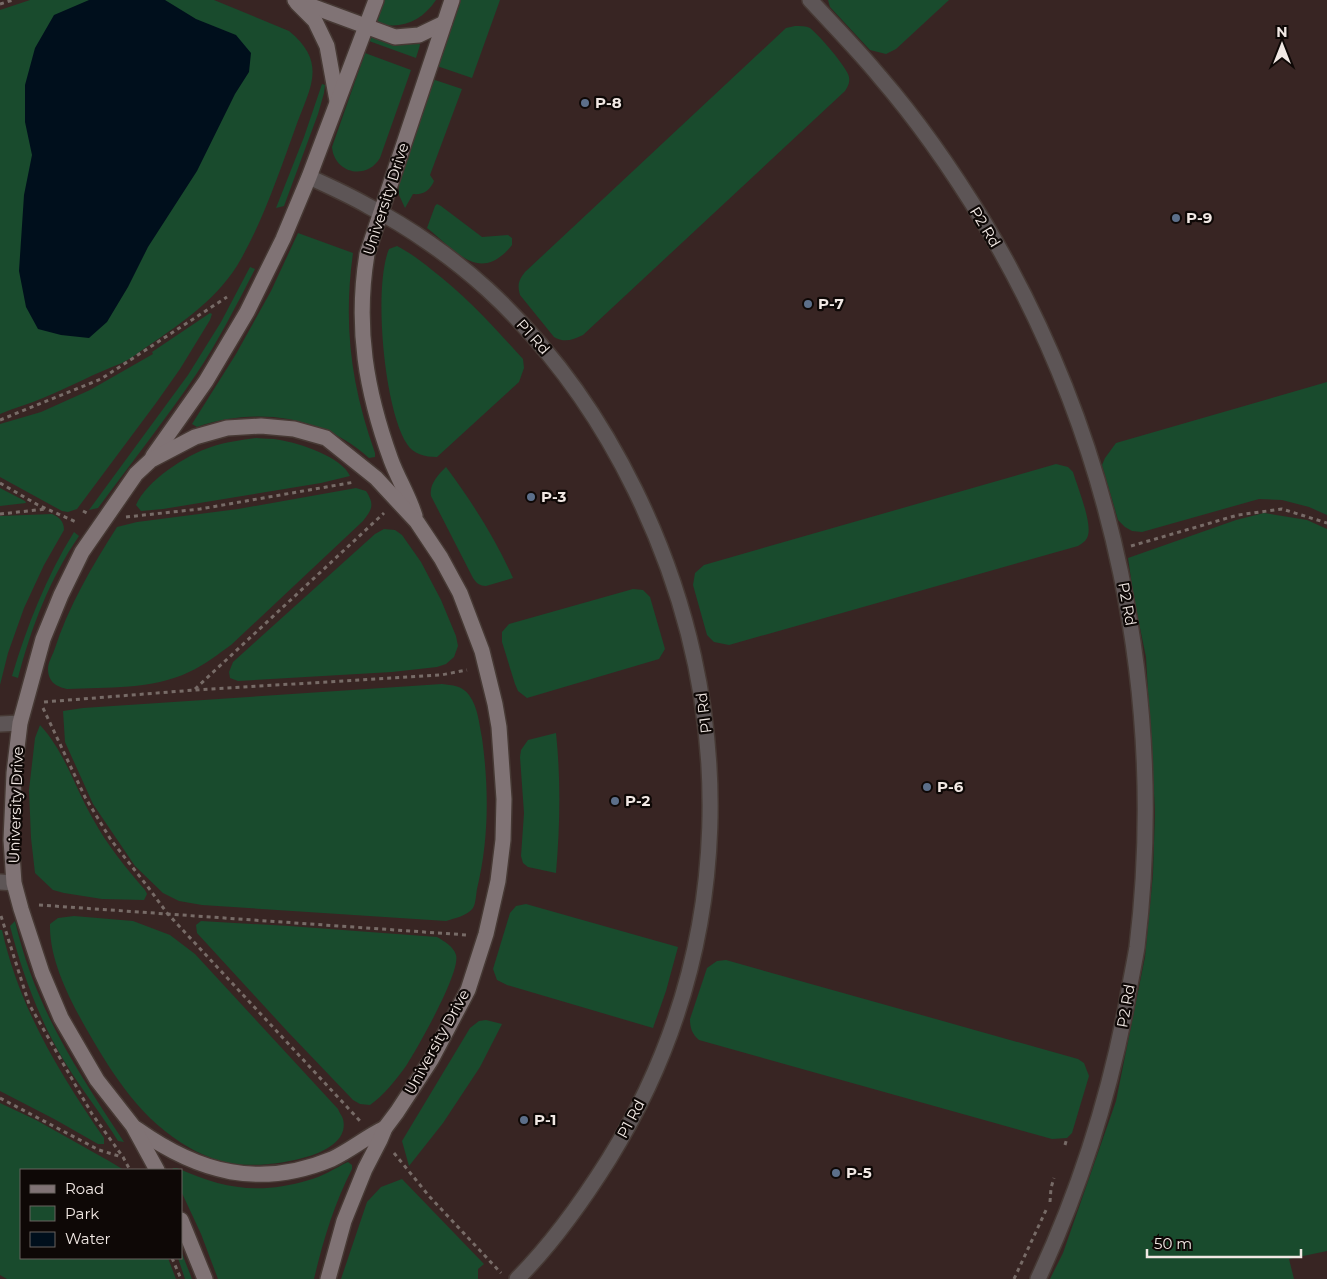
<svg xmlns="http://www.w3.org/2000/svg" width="1327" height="1279" font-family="Montserrat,sans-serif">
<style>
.education{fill:#382523;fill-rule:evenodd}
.green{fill:#194b2d}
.water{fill:#000f1c}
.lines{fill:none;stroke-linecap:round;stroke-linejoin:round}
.street-casing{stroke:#463934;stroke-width:18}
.secondary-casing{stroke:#463934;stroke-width:18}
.path{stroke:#776b67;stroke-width:3;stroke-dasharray:4 4;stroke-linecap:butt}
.street{stroke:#5d5556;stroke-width:15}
.secondary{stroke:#807375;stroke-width:15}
.service-dot{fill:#5c6f8a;stroke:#0e0806;stroke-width:2}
.labels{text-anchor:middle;stroke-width:4.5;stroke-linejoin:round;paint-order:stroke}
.poi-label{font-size:15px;font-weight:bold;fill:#f1e8e4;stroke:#0e0806;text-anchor:start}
.street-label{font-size:15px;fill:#f1e8e4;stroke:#0e0806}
</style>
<rect width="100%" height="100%" fill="#2a1c17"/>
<!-- education -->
<path class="education" d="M 0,0 L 1327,0 L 1327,1279 L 0,1279 ZM 21,1170 L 181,1170 L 181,1258 L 21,1258 Z"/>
<!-- green -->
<g class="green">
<path d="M 30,0 L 214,0 L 289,31 C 329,64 309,89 295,129 C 279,173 264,218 241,259 C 220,297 183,322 148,346 C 140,351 131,359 122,363 C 95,373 70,387 43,398 C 29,404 14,408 0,414 L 0,10 Z"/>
<path d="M 383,0 L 436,0 C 421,22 401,30 375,23 Z"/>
<path d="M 461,0 L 500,0 L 472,78 L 437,66 Z"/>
<path d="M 828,0 L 949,0 L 896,49 L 886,54 L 870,50 L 830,7 Z"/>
<path d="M 795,26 C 800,26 806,26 810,28 C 818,34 847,67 849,77 C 850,83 848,86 845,91 L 583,335 C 573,340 564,343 554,337 L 520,295 C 517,284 519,280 525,272 L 786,28 Z"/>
<path d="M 371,36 L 397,44 L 419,43 L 420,45 L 416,58 L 369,41 Z"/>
<path d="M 365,53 L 411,70 L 380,158 C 366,181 334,173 332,147 Z"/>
<path d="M 432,79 L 462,89 L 430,175 L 434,181 C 430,190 424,195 413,194 L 405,208 L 399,195 L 398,179 Z"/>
<path d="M 322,84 L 325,85 L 324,93 L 318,114 L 284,206 L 276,208 L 304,137 Z"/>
<path d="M 437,204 L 441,206 L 482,237 L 508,235 L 512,238 L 512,245 C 480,285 456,251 427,228 L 435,206 Z"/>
<path d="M 298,233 L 353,253 C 343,325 351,385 375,453 L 375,457 L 369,458 C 321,415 256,407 197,427 L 192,424 L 236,354 L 271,291 Z"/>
<path d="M 397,246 C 409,252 421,261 432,270 C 466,296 494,327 523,359 L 524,368 L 519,382 L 437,457 C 425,457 413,454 407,444 C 384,409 373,287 389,249 Z"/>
<path d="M 250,267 L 255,269 C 237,304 219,340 197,373 C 166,419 131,463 98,508 L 89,510 L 188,375 L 221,322 Z"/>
<path d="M 210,313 L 212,314 L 210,320 L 180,369 L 156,403 L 77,509 L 68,512 L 62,511 L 0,477 L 0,424 L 41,412 L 90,390 L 153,354 L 152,352 Z"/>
<path d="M 1327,382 L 1327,515 L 1309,507 L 1282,500 L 1259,499 L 1142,532 L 1132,531 L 1125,527 L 1118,520 L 1102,465 L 1105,458 L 1116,443 Z"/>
<path d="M 256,438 C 264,439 272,438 280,440 C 299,443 342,457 350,476 L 321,483 L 163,509 L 141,511 L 136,505 C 146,481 186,455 211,447 C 225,442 241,440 256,438 Z"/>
<path d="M 1056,464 L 1068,467 L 1073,472 C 1077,486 1094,526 1087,538 C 1085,542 1081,544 1078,546 L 729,645 L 714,642 L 707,635 L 693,585 L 695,573 L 704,565 Z"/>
<path d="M 446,467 C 472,502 495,538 513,578 L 486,586 C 480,586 476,583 473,578 L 431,496 C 429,484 438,475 446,467 Z"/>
<path d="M 0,488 L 25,501 L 26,503 L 0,506 Z"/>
<path d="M 356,488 L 366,491 C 375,505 372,509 363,521 L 231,645 C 218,654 205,665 189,672 C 152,690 107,687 67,689 C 57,687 48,682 48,669 C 48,663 52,656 54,651 C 68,607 92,566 117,527 L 137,522 L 238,509 Z"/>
<path d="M 1264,513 L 1307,520 L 1327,529 L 1327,1251 L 1289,1259 L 1294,1279 L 1050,1279 L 1063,1253 L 1116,1101 L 1145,957 L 1153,874 L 1155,811 L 1146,657 L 1134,599 L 1128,558 L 1236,520 Z"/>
<path d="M 52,514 C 59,517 64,521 64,530 L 44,565 L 24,608 L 8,653 L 0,685 L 0,516 Z"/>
<path d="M 384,529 L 395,530 L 402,535 L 421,562 L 441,600 L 456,636 L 458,646 L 454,657 L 446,664 L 437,667 L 392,672 L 238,681 L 230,678 L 229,672 L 233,662 L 375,534 Z"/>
<path d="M 74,532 L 79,536 C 50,578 31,628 18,678 L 12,676 C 27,626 46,577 74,532 Z"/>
<path d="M 633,589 L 643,590 L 650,597 L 665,649 L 659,659 L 527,698 L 518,691 L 515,684 L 502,642 L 502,632 L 509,624 Z"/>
<path d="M 442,684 C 452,685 463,686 469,695 C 478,707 479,723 482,738 C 489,788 489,840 477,889 C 476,894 476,903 473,908 C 467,916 455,918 446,921 L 202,905 L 179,901 L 163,893 L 135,866 L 93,804 L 65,742 L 63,711 L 83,708 Z"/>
<path d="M 40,725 C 65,752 75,788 93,819 C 107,845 126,868 145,890 L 147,894 L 144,900 L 102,899 L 64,893 L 53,890 L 35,873 L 31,838 L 29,790 L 35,738 Z"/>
<path d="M 556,733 C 561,781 560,825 556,873 L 528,867 L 523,863 L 521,856 L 524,813 L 520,757 L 521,750 L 528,740 Z"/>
<path d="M 526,904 L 678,947 L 666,991 L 653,1028 L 507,985 L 497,980 L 493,969 L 510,913 L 516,906 Z"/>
<path d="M 74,916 L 133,921 L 170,935 L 195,954 L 338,1109 C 339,1112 342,1116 343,1119 C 353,1159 261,1168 236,1164 C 220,1162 204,1156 190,1148 C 142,1121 114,1077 87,1030 C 70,1000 49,960 50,924 L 58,918 Z"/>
<path d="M 15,921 C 35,1008 76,1069 124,1142 L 118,1141 C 102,1115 82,1090 66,1064 C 40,1022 22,973 10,926 Z"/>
<path d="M 201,921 L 289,926 L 437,937 C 444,941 454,947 456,955 C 461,972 417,1049 406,1066 C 396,1080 384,1095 370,1105 L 360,1104 L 353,1100 L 288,1032 L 197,933 L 196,925 Z"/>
<path d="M 0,930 L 2,930 C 19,1007 59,1073 104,1138 L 104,1144 L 98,1144 L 56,1120 L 0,1091 Z"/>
<path d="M 726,960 L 1078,1059 L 1084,1063 L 1089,1076 L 1072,1133 L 1067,1138 L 1052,1139 L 699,1040 C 692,1034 690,1028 690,1019 L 707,968 L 717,961 Z"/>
<path d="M 486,1020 L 502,1024 L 480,1067 L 443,1123 L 409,1166 L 402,1141 L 470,1028 L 479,1021 Z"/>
<path d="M 0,1103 L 36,1120 L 109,1161 L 124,1170 L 21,1170 L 21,1258 L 168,1258 L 176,1279 L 7,1279 L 0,1275 Z"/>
<path d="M 348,1162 L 352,1165 L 352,1169 C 334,1204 323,1241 314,1279 L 218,1279 L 201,1234 L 181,1191 L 181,1170 L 172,1170 L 173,1168 L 177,1168 C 224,1189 259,1195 309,1180 C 322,1177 335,1168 348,1162 Z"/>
<path d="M 402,1179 L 484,1264 L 478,1269 L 478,1279 L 341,1279 L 367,1202 L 381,1187 Z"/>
<path d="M 181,1251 L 192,1279 L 185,1279 L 178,1258 L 181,1258 Z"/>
</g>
<!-- water -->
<path class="water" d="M 89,0 L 165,0 L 196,19 L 236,35 L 251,53 L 249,72 L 235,94 L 197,171 L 148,247 L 128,287 L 107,322 L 89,338 L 61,335 L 38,329 L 26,307 L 19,271 L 24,195 L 32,155 L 25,122 L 25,85 L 35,48 L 54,15 Z"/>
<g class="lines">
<defs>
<g id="street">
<path d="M 810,0 C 833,25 858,50 880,77 C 919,122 954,173 985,224 C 1114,440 1167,697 1137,947 C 1134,965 1130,983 1127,1002 C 1109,1097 1079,1191 1038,1279"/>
<path d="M 309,177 C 329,186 349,195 368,206 C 409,227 453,258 487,289 C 549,346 598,414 635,490 C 741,707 737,951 609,1159 C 582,1202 553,1243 517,1279"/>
<path d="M 0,724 L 20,723"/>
<path d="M 0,882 L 14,883"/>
</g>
<g id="secondary">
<path d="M 295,0 L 395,37 L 419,35 L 444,23"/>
<path d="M 297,3 L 315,21 L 327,46 L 337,101"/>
<path d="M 153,456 L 206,381 L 247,312 L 283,239 L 309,177 L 376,0"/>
<path d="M 415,516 C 409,496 398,479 391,460 C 366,391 355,327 367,254 L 452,0"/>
<path d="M 137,1129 C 199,1173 260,1189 332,1159 C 351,1150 366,1137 385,1128"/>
<path d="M 157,1170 L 133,1126 L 97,1080 L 61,1018 L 42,973 L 21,909 L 14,883 L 11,840 L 14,773 L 20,723 L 43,639 L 61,595 L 82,552 L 136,474 L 151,460 L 195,437 L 227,428 L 261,426 L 294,429 L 326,438 L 376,478 L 417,522 L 441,558 L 460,593 L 482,651 L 495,704 L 499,727 L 504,799 L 503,840 L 498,881 L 486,934 L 468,990 L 431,1060 L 397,1112 L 385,1128 L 380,1140 L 365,1169 L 344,1221 L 328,1279"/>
<path d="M 181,1220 L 205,1279"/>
</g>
</defs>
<!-- street casing -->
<use href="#street" class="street-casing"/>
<!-- secondary casing -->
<use href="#secondary" class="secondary-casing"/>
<!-- path -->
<g class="path">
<path d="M 0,4 L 13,0"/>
<path d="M 0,420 L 101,379 L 227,297"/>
<path d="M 0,483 L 38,505 L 76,522"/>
<path d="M 83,511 L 89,514"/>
<path d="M 0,514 L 46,509"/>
<path d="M 126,517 L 200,509 L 355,482"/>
<path d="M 1131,546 L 1238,515 L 1282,509 L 1327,523"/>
<path d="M 195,689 L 384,513"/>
<path d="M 44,702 L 195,690 L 441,675 L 467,670"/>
<path d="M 43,708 L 85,797 L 111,840 L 148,887 L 167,913 L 361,1122"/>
<path d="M 39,905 L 467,935"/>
<path d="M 1,916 L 29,1004 L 92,1114 L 123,1157 L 130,1170"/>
<path d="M 0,1098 L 99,1150 L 122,1157"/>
<path d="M 1065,1145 L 1067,1138"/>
<path d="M 394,1153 L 429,1196 L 501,1273"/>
<path d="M 1050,1202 L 1051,1188 L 1054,1178"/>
<path d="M 172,1258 L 181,1279"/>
<path d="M 1014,1279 L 1047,1208"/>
</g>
<!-- street -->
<use href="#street" class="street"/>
<!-- secondary -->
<use href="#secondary" class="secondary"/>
</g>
<!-- markers -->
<g class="service-dot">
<circle cx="585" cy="103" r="5"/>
<circle cx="1176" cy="218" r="5"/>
<circle cx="808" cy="304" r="5"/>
<circle cx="531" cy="497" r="5"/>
<circle cx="927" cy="787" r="5"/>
<circle cx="615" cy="801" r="5"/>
<circle cx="524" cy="1120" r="5"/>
<circle cx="836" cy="1173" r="5"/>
</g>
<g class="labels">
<!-- poi labels -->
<g class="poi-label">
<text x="595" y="108">P-8</text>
<text x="1186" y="223">P-9</text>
<text x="818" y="309">P-7</text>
<text x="541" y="502">P-3</text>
<text x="937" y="792">P-6</text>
<text x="625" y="806">P-2</text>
<text x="534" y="1125">P-1</text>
<text x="846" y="1178">P-5</text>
</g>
<!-- street labels -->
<g class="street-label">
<text transform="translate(386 199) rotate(-72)" y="5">University Drive</text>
<text transform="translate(985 227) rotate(59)" y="5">P2 Rd</text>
<text transform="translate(533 337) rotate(48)" y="5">P1 Rd</text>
<text transform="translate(1127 604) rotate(80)" y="5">P2 Rd</text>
<text transform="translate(704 713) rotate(-97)" y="5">P1 Rd</text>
<text transform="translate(16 805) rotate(-88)" y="5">University Drive</text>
<text transform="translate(1126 1006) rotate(-80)" y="5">P2 Rd</text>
<text transform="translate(437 1042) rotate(-61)" y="5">University Drive</text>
<text transform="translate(631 1119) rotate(-62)" y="5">P1 Rd</text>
</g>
</g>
<!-- legend -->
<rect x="20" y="1169" width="162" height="90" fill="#0e0806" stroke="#69625f"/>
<rect x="30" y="1185" width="25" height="8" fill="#807375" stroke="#69625f"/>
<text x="65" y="1194" font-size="15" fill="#f1e8e4">Road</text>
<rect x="30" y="1206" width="25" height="15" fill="#194b2d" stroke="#69625f"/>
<text x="65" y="1219" font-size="15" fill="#f1e8e4">Park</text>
<rect x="30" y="1232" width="25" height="15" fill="#000f1c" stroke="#69625f"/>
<text x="65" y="1244" font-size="15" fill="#f1e8e4">Water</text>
<!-- north arrow -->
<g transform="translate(1282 45)" stroke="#0e0806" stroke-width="4" paint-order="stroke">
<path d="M0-4L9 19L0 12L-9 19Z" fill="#f1e8e4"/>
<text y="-8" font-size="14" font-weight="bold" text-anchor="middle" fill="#f1e8e4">N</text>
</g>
<!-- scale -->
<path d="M1147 1249v8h154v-8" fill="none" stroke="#f1e8e4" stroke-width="2.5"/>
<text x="1154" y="1249" font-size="15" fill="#f1e8e4" stroke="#0e0806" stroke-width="4" paint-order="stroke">50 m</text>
</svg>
